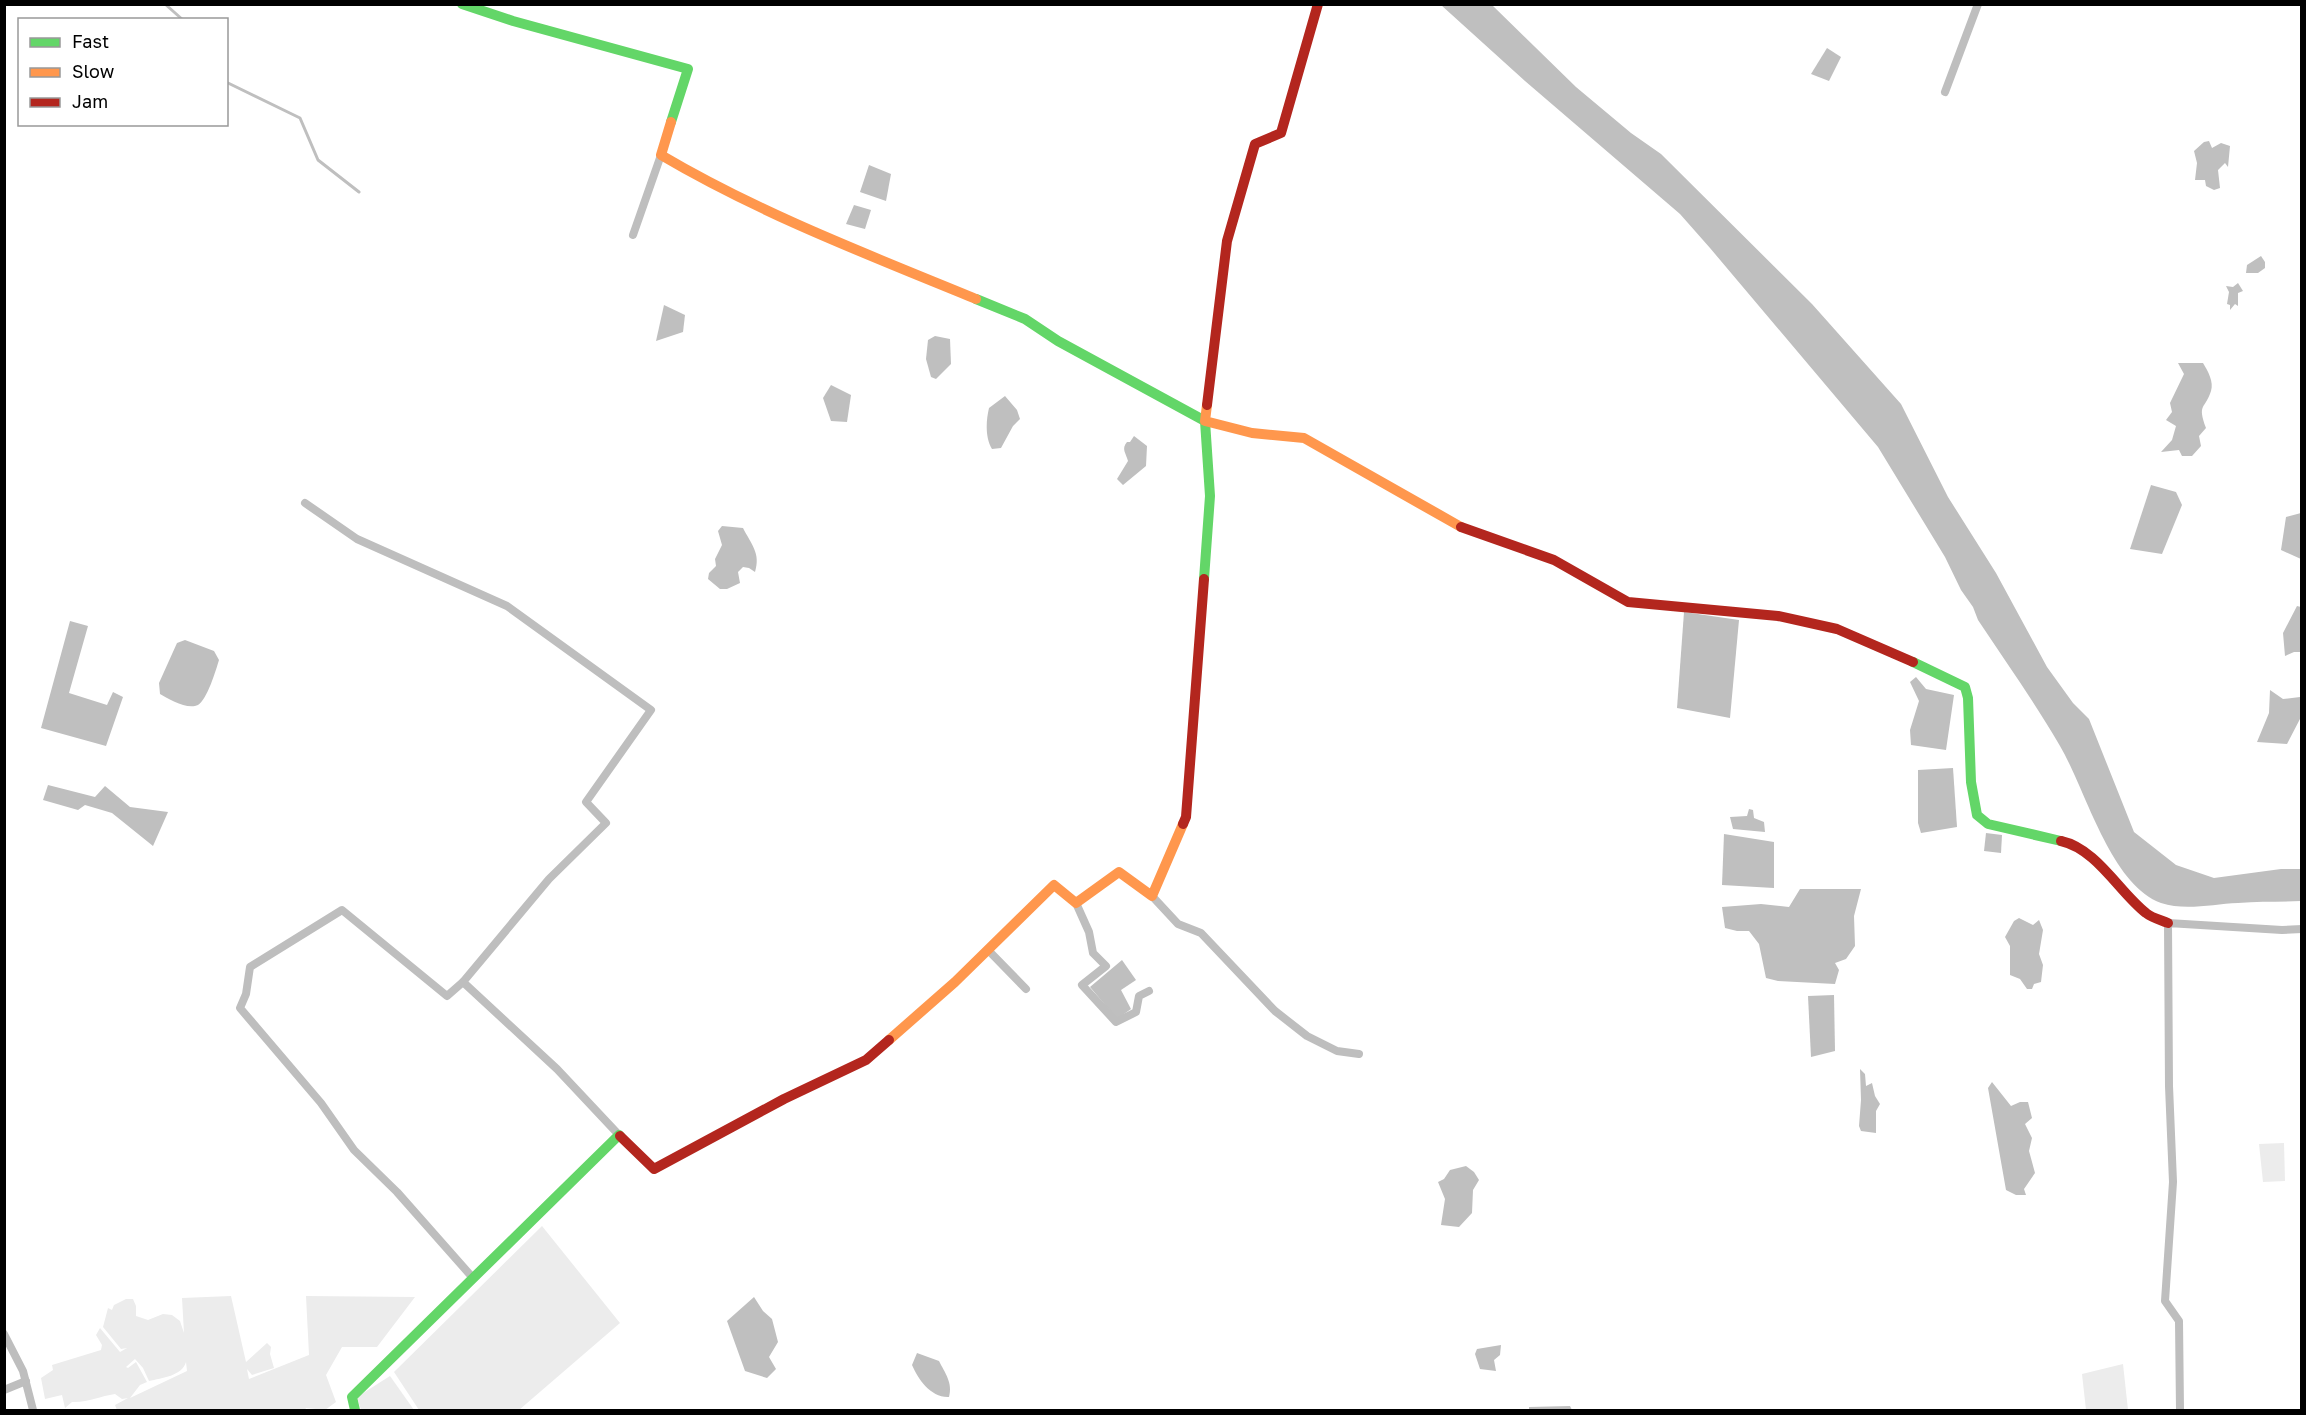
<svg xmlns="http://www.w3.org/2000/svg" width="2306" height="1415" font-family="'Golos Text',sans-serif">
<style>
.green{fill:#ececec;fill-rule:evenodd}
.water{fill:#bfbfbf}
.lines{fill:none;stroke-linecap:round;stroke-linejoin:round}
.stream{stroke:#bfbfbf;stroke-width:3}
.street{stroke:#bebebe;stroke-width:8}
.fast{stroke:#63d668;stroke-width:10}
.slow{stroke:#ff974d;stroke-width:10}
.jam{stroke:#b3261e;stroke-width:10}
</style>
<rect width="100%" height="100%" fill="#fff"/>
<!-- green -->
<g class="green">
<path d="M 2284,1143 L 2285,1181 L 2263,1182 L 2259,1144 Z"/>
<path d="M 542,1226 L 620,1323 L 519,1410 L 419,1410 L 394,1372 Z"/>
<path d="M 231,1296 L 246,1362 L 267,1343 L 271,1347 L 270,1354 L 274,1368 L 252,1375 L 247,1369 L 249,1379 L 309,1355 L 306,1296 L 415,1297 L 377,1347 L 342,1347 L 326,1375 L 336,1402 L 325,1410 L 306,1408 L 305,1410 L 117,1410 L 115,1405 L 128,1398 L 122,1399 L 115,1394 C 100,1396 87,1403 72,1402 L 65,1408 L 62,1395 L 45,1399 L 41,1378 L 53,1370 L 52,1365 L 101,1350 L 102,1345 L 96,1335 L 100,1328 L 120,1352 L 127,1348 L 121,1349 L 103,1327 L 108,1308 L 112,1310 L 114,1305 L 126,1299 L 133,1299 L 136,1306 L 136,1316 L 148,1320 L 163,1314 L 172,1315 L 180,1321 L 184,1333 L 182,1298 ZM 135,1359 L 143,1368 L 149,1381 C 162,1378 182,1376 186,1362 L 187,1371 L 130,1398 L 140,1385 L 147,1382 L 136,1362 L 128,1368 L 126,1367 Z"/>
<path d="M 2123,1364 L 2128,1410 L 2086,1410 L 2082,1374 Z"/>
<path d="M 390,1376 L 414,1410 L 361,1410 L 357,1397 Z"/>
</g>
<!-- water -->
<g class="water">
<path d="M 1441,5 L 1492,5 L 1576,87 L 1631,133 L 1661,154 L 1812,304 L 1901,404 L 1948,497 L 1996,573 L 2047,667 L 2073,703 L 2089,719 L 2134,832 L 2176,865 L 2214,878 L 2281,869 L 2301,869 L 2301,901 C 2280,902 2259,901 2238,903 C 2213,904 2185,911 2161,903 C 2110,884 2086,790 2060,746 C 2035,703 2006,662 1978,620 L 1973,607 L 1961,590 L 1945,557 L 1878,447 L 1710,248 L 1680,214 L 1525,81 Z"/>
<path d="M 1827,48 L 1841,57 L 1829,81 L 1811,74 Z"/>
<path d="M 2209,141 L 2212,148 L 2221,143 L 2230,146 L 2228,167 L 2225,163 L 2218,170 L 2220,188 L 2214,190 L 2206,186 L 2205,180 L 2195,180 L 2197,163 L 2194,151 L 2204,142 Z"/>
<path d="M 869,165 L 891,174 L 886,201 L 860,192 Z"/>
<path d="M 854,205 L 871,210 L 865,229 L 846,224 Z"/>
<path d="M 2261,256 L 2265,262 L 2265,268 L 2258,273 L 2246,273 L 2247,265 Z"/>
<path d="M 2238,283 L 2243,291 L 2238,293 L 2238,306 L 2235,304 L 2230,310 L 2230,305 L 2227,304 L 2229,292 L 2226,286 L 2233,287 Z"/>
<path d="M 664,305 L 685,315 L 683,332 L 656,341 Z"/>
<path d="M 935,336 L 950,339 L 951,364 L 936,379 L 931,377 L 926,359 L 928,340 Z"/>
<path d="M 2178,363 L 2203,363 C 2208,371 2214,382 2211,391 C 2205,410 2197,403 2206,428 L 2199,436 L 2201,446 L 2192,456 L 2182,456 L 2179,450 L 2161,452 L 2172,440 L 2176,426 L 2166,420 L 2172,412 L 2170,403 L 2184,374 Z"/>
<path d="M 831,385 L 851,395 L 847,422 L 831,421 L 823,398 Z"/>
<path d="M 1005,396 L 1017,410 L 1020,419 L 1013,426 L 1001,448 L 992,449 C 985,437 986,421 989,408 Z"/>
<path d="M 1134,436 L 1147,446 L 1146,466 L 1123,485 L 1117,479 L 1128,461 C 1126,453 1121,449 1127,442 L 1130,442 Z"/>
<path d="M 2151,485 L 2176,492 L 2182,505 L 2162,554 L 2130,549 Z"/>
<path d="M 2301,513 L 2302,513 L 2301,559 L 2281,550 L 2286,517 Z"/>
<path d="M 722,526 L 743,528 C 751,544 761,553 755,572 L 749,568 L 743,567 L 738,572 L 740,583 L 727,589 L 720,589 L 708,579 L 709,573 L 716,566 L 715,559 L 722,545 L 718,531 Z"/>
<path d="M 2297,606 L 2301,607 L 2301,652 L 2294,652 L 2285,656 L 2283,633 Z"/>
<path d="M 1684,612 L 1739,620 L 1730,718 L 1677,708 Z"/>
<path d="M 70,621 L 88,626 L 69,693 L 107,705 L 113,692 L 123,697 L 106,746 L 41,728 Z"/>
<path d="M 185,640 L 214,651 L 219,660 C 216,670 207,700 198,705 C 187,710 169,699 160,694 L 159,683 L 177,643 Z"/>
<path d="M 1916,677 L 1926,689 L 1954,695 L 1946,750 L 1911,745 L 1910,730 L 1919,701 L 1910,682 Z"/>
<path d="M 2270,690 L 2283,699 L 2300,697 L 2301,717 L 2287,744 L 2257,742 L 2269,713 Z"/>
<path d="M 1953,768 L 1957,827 L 1921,833 L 1918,823 L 1918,770 Z"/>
<path d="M 48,785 L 95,797 L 105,786 L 130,807 L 168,812 L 153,846 L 112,813 L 85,805 L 78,810 L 43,800 Z"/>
<path d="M 1749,809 L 1753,810 L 1754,818 L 1764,822 L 1765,832 L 1733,829 L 1730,817 L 1747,816 Z"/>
<path d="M 1986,833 L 2002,835 L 2001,853 L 1984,851 Z"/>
<path d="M 1724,834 L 1774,842 L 1774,888 L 1722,885 Z"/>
<path d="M 1800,889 L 1861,889 L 1854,916 L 1855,946 L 1846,959 L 1835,963 L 1839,970 L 1835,984 L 1778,981 L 1766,978 L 1759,944 L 1749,931 L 1737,931 L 1725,928 L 1722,907 L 1761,904 L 1789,907 Z"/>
<path d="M 2019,918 L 2033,925 L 2039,920 L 2043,930 L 2039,954 L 2043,965 L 2041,982 L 2034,984 L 2032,989 L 2027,989 L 2020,979 L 2010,975 L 2010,946 L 2005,937 L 2014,921 Z"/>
<path d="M 1122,960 L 1136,980 L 1121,990 L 1131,1009 L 1117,1019 L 1090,987 Z"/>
<path d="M 1834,995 L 1835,1051 L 1811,1057 L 1808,996 Z"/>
<path d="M 1860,1069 L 1865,1074 L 1866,1086 L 1872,1083 L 1875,1096 L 1880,1104 L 1876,1111 L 1876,1133 L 1861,1131 L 1859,1126 L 1861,1100 Z"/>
<path d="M 1992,1082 L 2011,1106 L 2020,1102 L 2028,1102 L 2032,1118 L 2025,1124 L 2032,1138 L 2029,1151 L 2035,1173 L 2024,1189 L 2026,1195 L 2016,1195 L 2006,1190 L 1988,1088 Z"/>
<path d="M 1466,1166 L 1474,1172 L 1479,1180 L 1473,1190 L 1472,1213 L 1459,1227 L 1441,1225 L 1445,1199 L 1438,1182 L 1444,1179 L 1450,1170 Z"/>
<path d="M 754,1297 L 763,1311 L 772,1319 L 778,1342 L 769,1357 L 776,1369 L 767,1378 L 745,1371 L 727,1321 Z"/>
<path d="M 1501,1345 L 1500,1355 L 1494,1360 L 1496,1371 L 1480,1369 L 1475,1354 L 1477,1349 Z"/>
<path d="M 917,1353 L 939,1361 C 945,1373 953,1383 949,1397 C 931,1398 918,1379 912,1365 Z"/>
<path d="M 1570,1406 L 1572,1410 L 1529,1410 L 1529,1407 Z"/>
</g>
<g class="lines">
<!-- stream -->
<g class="stream">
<path d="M 165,4 L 183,20"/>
<path d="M 226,82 L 300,118 L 318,160 L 359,192"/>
</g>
<!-- street -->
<g class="street">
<path d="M 1945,92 L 1978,4"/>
<path d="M 633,235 L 661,155"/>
<path d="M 305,503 L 357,539 L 507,606 L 651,710 L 586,802 L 606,823 L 549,879 L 463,982 L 557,1069 L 619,1135"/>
<path d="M 1152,896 L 1178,924 L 1201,933 L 1275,1011 L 1307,1036 L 1337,1051 L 1359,1054"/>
<path d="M 1076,903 L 1089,932 L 1093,953 L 1106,966 L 1082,985 L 1116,1022 L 1136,1012 L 1139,996 L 1149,991"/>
<path d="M 988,950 L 1026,989"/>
<path d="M 463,982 L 447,996 L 342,910 L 250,967 L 246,994 L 240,1008 L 321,1103 L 354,1150 L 397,1192 L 473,1278"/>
<path d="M 4,1334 L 23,1371 L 33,1410"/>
<path d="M 4,1390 L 26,1381"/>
<path d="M 2180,1410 L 2179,1321 L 2165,1301 L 2173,1182 L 2169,1086 L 2168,923 L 2282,930 L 2302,929"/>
</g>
<!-- fast -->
<g class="fast">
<path d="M 462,4 L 513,21 L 688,69 L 671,122"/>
<path d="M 976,299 L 1025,319 L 1058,341 L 1205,421 L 1210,496 L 1204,579"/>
<path d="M 1913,662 L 1965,687 L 1968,698 L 1971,782 L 1977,815 L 1988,824 L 2061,841"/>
<path d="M 355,1410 L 352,1397 L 619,1135 L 620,1136"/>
</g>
<!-- slow -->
<g class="slow">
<path d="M 671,122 L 661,155 C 761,214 869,255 976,299"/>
<path d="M 1207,405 L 1205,421 L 1252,433 L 1304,438 L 1461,527"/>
<path d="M 889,1040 L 955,982 L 1054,885 L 1076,903 L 1119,872 L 1152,896 L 1183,824"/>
</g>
<!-- jam -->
<g class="jam">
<path d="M 1207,405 L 1227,241 L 1255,144 L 1281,133 L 1318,4"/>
<path d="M 1461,527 L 1554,560 L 1628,602 L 1778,616 L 1837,629 L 1913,662"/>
<path d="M 1183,824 L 1186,817 L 1204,579"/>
<path d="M 2061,841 C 2097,849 2119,892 2146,913 C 2152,918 2161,920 2168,923"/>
<path d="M 620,1136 L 654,1169 L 784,1099 L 866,1060 L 889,1040"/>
</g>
</g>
<!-- border -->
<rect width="2306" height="1415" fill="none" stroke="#000000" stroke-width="12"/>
<!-- legend -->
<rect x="18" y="18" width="210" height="108" fill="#ffffff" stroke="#999999" stroke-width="1.5"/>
<rect x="30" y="38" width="30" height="9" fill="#63d668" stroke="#999999" stroke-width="1.5"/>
<text x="72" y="48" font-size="18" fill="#000000">Fast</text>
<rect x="30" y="68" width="30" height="9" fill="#ff974d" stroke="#999999" stroke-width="1.5"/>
<text x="72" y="78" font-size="18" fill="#000000">Slow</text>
<rect x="30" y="98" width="30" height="9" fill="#b3261e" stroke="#999999" stroke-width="1.5"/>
<text x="72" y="108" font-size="18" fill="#000000">Jam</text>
</svg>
